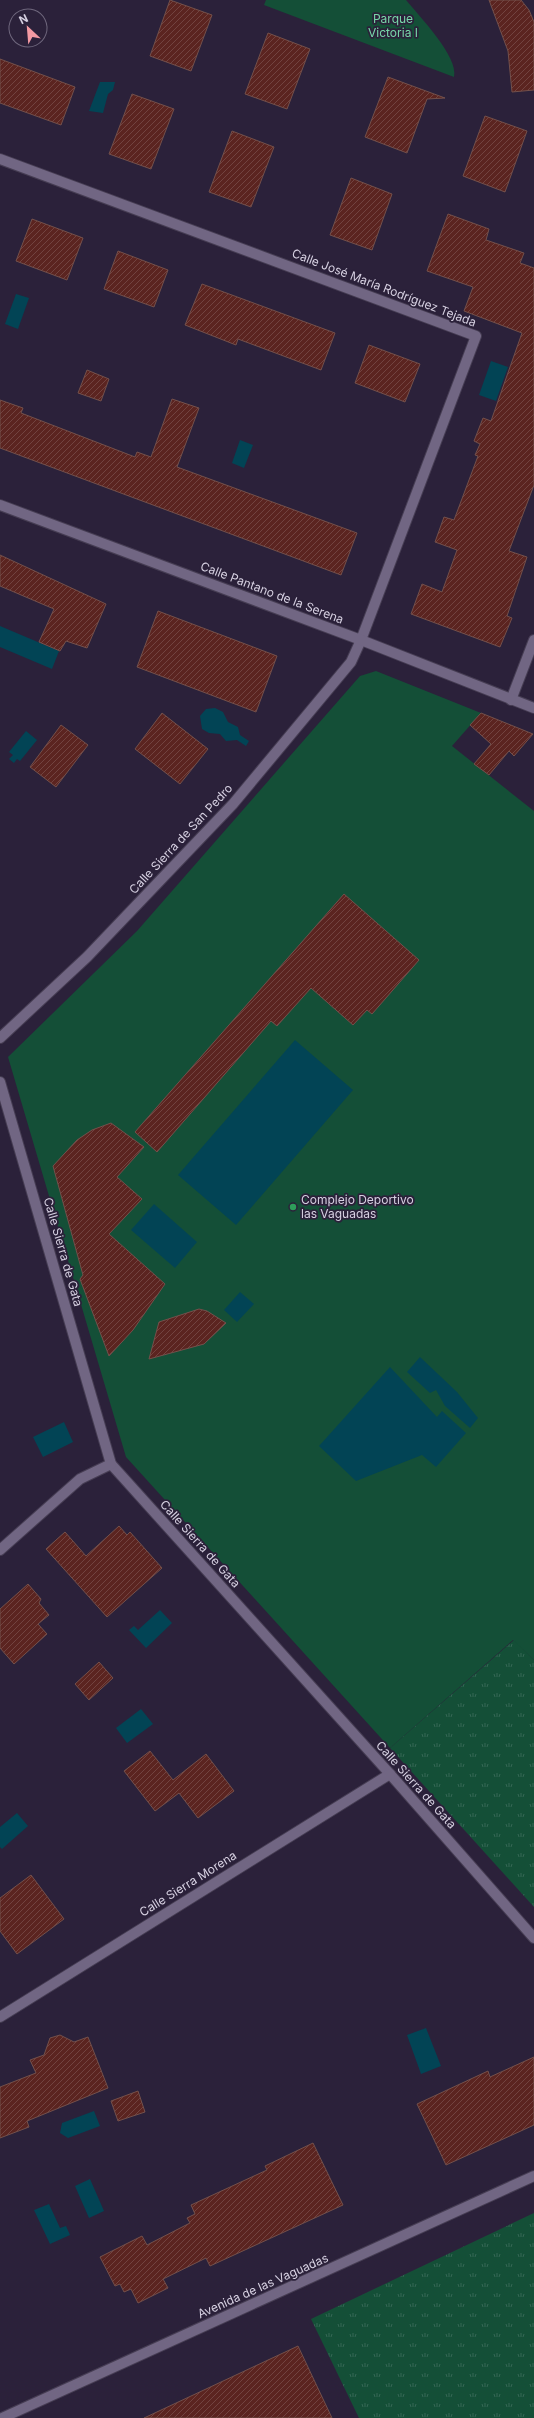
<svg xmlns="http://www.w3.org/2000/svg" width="534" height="2418" font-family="Inter,sans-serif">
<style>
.grass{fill:url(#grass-tufts)}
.park{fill:#144f37}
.water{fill:#024455}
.building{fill:url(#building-hatch);stroke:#73504b}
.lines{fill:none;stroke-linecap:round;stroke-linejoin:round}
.lane-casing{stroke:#463d53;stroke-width:12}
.street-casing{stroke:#463d53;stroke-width:12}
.lane{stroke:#716683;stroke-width:10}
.street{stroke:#716683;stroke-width:10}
.leisure-dot{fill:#2e9e5b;stroke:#2b213a;stroke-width:1.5}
.labels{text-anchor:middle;stroke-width:3.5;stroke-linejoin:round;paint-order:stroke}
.park-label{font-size:12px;fill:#78d6a9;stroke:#2b213a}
.street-label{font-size:12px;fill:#d6d0e1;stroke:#2b213a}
.poi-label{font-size:12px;fill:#d6d0e1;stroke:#2b213a;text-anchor:start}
</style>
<defs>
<pattern id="grass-tufts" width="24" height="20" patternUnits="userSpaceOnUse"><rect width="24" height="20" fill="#144f37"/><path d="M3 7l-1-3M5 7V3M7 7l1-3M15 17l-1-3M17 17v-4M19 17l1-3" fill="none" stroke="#356754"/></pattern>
<pattern id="building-hatch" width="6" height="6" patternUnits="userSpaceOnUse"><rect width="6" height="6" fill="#5b2420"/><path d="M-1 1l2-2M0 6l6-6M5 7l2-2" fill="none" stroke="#724340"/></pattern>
</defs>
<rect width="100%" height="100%" fill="#2b213a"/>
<!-- grass -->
<g class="grass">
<path d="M 514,1640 L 534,1660 L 534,1907 L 390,1748 Z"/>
<path d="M 534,2213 L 534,2418 L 359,2418 L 311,2319 Z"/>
</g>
<!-- park -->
<g class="park">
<path d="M 266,0 L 406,0 C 419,16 459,57 454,77 L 264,5 Z"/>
<path d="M 376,671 L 481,713 L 452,746 L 534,811 L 534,1660 L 513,1640 L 390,1748 L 126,1457 L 8,1057 L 137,931 L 360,676 Z"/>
</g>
<!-- water -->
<g class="water">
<path d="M 100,82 L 115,82 L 113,90 L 108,94 L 103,113 L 89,111 Z"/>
<path d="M 16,294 L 29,298 L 18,329 L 5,324 Z"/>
<path d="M 491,361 L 508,367 L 496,401 L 479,395 Z"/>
<path d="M 240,440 L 253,445 L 244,468 L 232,463 Z"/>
<path d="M 0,626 L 59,651 L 52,669 L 0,647 Z"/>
<path d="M 215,708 L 223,712 L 228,722 L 238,727 L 240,735 L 249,741 L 246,746 L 237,740 L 226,741 L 220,734 L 209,733 L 202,729 L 200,716 L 206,709 Z"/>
<path d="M 26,731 L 37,740 L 20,761 L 17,759 L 14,763 L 9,759 L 13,755 L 9,752 Z"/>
<path d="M 295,1040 L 353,1090 L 236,1225 L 178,1175 Z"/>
<path d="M 154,1204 L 197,1242 L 175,1268 L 131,1230 Z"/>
<path d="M 240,1292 L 254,1304 L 237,1322 L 224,1310 Z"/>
<path d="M 420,1357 L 457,1392 L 478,1418 L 470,1428 L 445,1406 L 436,1390 L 430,1393 L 407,1372 Z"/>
<path d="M 390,1367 L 437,1417 L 442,1411 L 466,1433 L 436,1467 L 422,1455 L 356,1481 L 319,1446 Z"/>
<path d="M 64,1422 L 73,1442 L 43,1457 L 33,1437 Z"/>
<path d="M 160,1610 L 172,1623 L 146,1648 L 129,1630 L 134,1626 L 138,1630 Z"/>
<path d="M 141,1709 L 153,1724 L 127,1743 L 116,1728 Z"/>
<path d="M 17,1813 L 28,1826 L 2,1849 L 0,1847 L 0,1827 Z"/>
<path d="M 426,2028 L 441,2066 L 421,2074 L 407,2035 Z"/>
<path d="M 94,2111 L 100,2126 L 68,2138 L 60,2133 L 62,2123 Z"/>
<path d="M 90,2179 L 104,2211 L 89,2218 L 75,2186 Z"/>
<path d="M 49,2204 L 60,2228 L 66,2226 L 70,2235 L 50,2244 L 34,2210 Z"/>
</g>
<!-- building -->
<g class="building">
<path d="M 170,0 L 212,15 L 191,71 L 150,56 Z"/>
<path d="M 489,0 L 521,0 L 529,10 L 534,22 L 534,90 L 512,92 L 508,51 Z"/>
<path d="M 268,33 L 310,49 L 287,109 L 245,94 Z"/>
<path d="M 0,59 L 75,87 L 61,125 L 0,103 Z"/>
<path d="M 388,77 L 445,98 L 427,99 L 407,153 L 365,137 Z"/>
<path d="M 132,94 L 174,109 L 151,169 L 109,154 Z"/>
<path d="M 485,116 L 527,131 L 505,192 L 463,176 Z"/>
<path d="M 232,131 L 274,147 L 251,207 L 209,192 Z"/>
<path d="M 351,178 L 392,194 L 372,250 L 330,235 Z"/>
<path d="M 448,214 L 489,229 L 486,240 L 524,253 L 520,263 L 534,268 L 534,485 L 509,551 L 527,557 L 507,616 L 512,618 L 500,647 L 411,614 L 422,584 L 442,592 L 457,550 L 435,542 L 444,517 L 454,520 L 478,456 L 475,455 L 480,444 L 474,441 L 483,418 L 491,421 L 522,333 L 464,311 L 473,287 L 427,271 Z"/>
<path d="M 32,219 L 83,238 L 67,280 L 16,261 Z"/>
<path d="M 118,251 L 168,270 L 154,307 L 104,289 Z"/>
<path d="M 202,284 L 335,333 L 321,370 L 238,339 L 236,345 L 185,325 Z"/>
<path d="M 369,345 L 420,364 L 405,402 L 355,383 Z"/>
<path d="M 87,370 L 109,379 L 101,401 L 78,393 Z"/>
<path d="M 172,399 L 199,408 L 177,467 L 357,533 L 341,575 L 0,448 L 0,400 L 23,408 L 21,413 L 135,457 L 137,452 L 151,457 Z"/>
<path d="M 0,555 L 106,604 L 87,648 L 66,641 L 60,651 L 39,642 L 54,609 L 0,586 Z"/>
<path d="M 158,611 L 277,656 L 256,712 L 137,667 Z"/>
<path d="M 162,713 L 208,749 L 180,784 L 135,749 Z"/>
<path d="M 481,713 L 533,734 L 514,756 L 509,751 L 489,775 L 474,764 L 491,744 L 470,725 Z"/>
<path d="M 61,725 L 88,745 L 56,787 L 30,767 Z"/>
<path d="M 344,894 L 419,960 L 372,1014 L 367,1010 L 353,1025 L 311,988 L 277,1026 L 271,1021 L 157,1152 L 135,1132 Z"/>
<path d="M 111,1123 L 144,1147 L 117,1177 L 142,1199 L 109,1234 L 165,1284 L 133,1330 L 109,1356 L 80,1279 L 83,1275 L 53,1166 L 77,1140 L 92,1130 Z"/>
<path d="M 199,1309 L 207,1311 L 226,1323 L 204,1344 L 149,1359 L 159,1322 Z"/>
<path d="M 119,1526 L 127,1535 L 130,1532 L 162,1568 L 107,1617 L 46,1549 L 65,1532 L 86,1556 Z"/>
<path d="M 28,1584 L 41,1599 L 39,1603 L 49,1615 L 38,1624 L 47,1634 L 14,1664 L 0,1648 L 0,1609 Z"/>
<path d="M 99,1662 L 113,1678 L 89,1700 L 75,1684 Z"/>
<path d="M 150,1751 L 173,1780 L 206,1754 L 234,1791 L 198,1818 L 179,1793 L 155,1811 L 124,1771 Z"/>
<path d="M 31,1875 L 64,1919 L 17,1954 L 0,1931 L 0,1898 Z"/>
<path d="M 60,2035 L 74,2042 L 88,2037 L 108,2088 L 27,2121 L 29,2127 L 0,2138 L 0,2087 L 36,2073 L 30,2060 L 44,2055 L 50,2038 Z"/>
<path d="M 534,2057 L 534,2125 L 446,2165 L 417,2104 L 488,2071 L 490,2077 Z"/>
<path d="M 138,2091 L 145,2112 L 118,2121 L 111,2101 Z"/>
<path d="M 313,2143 L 343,2205 L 210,2266 L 206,2258 L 163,2279 L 168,2288 L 138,2303 L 131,2289 L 124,2292 L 120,2284 L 115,2286 L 100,2257 L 142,2236 L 147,2245 L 190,2223 L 187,2218 L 195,2214 L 191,2205 L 267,2170 L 265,2166 Z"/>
<path d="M 298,2346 L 332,2418 L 144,2418 Z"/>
</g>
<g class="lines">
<defs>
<path id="lane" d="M 511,700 L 534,640"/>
<g id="street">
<path d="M 0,159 L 476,336 L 361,640 L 351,662 L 233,804 L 87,957 L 0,1038"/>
<path d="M 0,505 L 361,640 L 534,708"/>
<path d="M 0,1082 L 111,1464 L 390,1774 L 534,1938"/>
<path d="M 0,1550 L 80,1479 L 111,1464"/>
<path d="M 0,2017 L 390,1774"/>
<path d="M 2,2418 L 534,2176"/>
</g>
</defs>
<!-- lane casing -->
<use href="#lane" class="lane-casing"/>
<!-- street casing -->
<use href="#street" class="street-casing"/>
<!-- lane -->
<use href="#lane" class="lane"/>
<!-- street -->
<use href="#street" class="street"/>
</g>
<!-- markers -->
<circle class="leisure-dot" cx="293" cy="1207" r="4"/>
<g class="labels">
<!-- park labels -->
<g class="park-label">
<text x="393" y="23">Parque<tspan x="393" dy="14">Victoria I</tspan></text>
</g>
<!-- street labels -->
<g class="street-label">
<text transform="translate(384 288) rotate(21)" y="4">Calle José María Rodríguez Tejada</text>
<text transform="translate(272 593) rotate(21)" y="4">Calle Pantano de la Serena</text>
<text transform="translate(181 839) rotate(-47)" y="4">Calle Sierra de San Pedro</text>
<text transform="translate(63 1252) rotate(74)" y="4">Calle Sierra de Gata</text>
<text transform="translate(200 1544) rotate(48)" y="4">Calle Sierra de Gata</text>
<text transform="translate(416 1785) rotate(48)" y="4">Calle Sierra de Gata</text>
<text transform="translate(188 1884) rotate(-32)" y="4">Calle Sierra Morena</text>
<text transform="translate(263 2286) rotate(-24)" y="4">Avenida de las Vaguadas</text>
</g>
<!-- poi labels -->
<g class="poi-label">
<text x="301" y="1204">Complejo Deportivo<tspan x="301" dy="14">las Vaguadas</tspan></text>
</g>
</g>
<!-- north arrow -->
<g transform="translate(28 28) rotate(334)"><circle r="19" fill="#2b213a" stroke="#6f677d"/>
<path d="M0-3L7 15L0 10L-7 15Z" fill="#f49aa3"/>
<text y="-6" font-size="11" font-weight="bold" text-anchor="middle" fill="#d6d0e1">N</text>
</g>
</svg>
